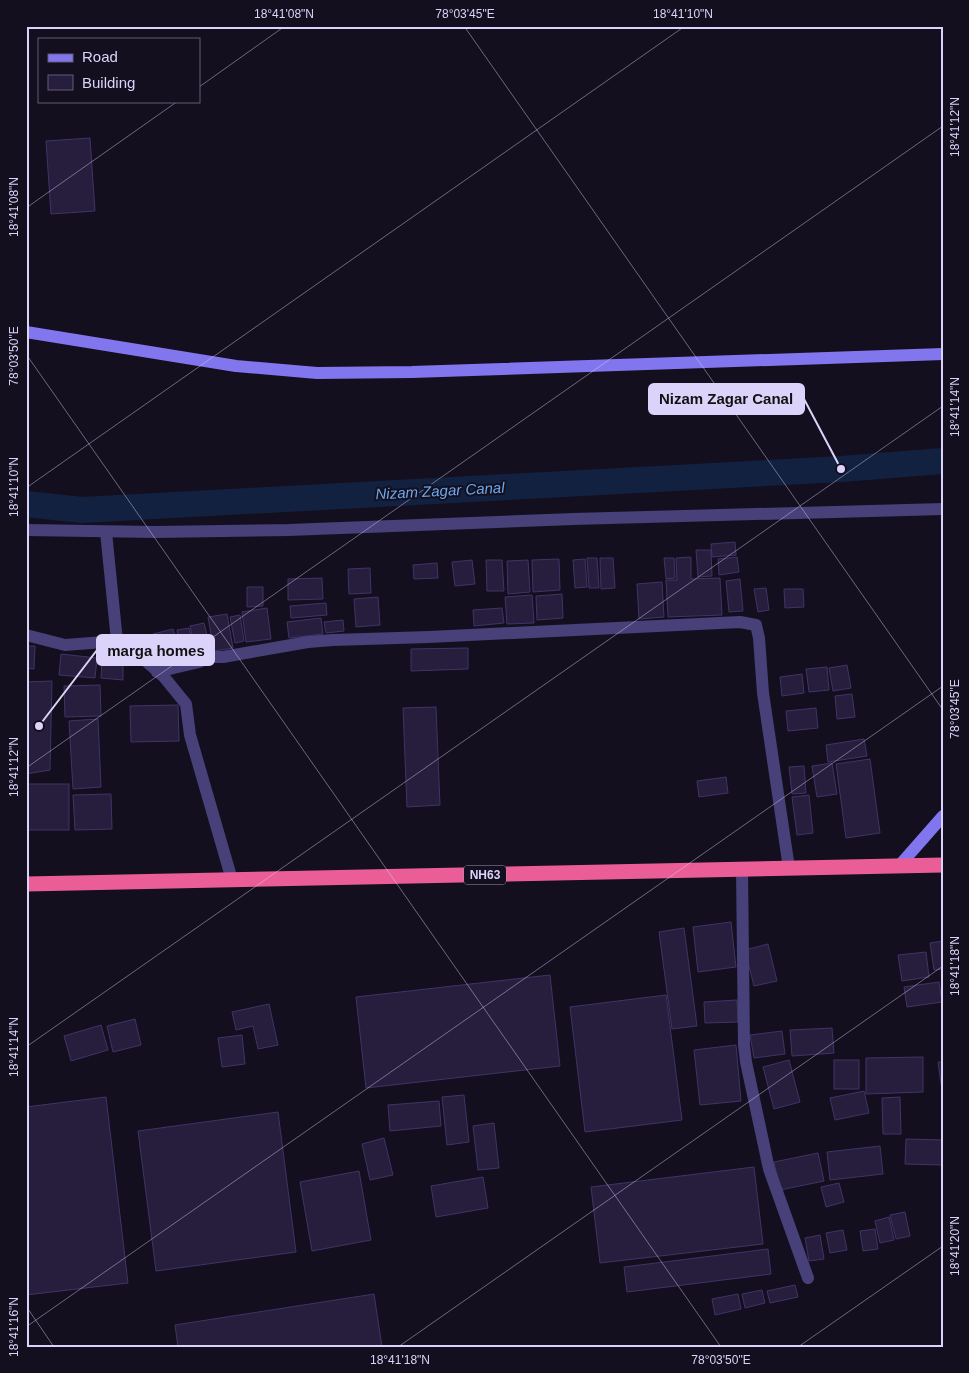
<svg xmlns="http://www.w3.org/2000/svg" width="969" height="1373" font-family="Helvetica,sans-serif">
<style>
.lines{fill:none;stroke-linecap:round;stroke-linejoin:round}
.canal{stroke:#132140;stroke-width:26}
.building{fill:#271e3e;stroke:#413367}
.street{stroke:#474079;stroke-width:12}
.secondary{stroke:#8276ee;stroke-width:12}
.highway{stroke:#eb5d96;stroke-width:15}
.ticks{fill:none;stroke:#dbd3fa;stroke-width:1;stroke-opacity:0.45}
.labels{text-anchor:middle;stroke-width:4;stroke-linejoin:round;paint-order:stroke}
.shield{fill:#130f1f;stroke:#9f98b8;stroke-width:1}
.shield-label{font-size:12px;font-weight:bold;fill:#dbd3fa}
.water-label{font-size:15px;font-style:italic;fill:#6ea8ed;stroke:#130f1f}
.leader{fill:none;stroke:#dbd3fa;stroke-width:2}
.callout-dot{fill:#dbd3fa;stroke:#130f1f;stroke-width:2}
.callout{fill:#dbd3fa;stroke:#dbd3fa;stroke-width:2}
.callout-label{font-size:15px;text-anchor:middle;font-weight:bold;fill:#111}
.neatline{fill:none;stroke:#dbd3fa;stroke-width:2}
.ticks-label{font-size:12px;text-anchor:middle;fill:#dbd3fa}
</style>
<rect width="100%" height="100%" fill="#130f1f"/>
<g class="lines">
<!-- canal -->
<path class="canal" d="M 26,504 L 82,510 L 841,469 L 943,461"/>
</g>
<!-- building -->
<g class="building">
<path d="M 90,138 L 95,211 L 51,214 L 46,141 Z"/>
<path d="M 735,542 L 736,555 L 712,557 L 711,544 Z"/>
<path d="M 696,550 L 711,550 L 712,576 L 698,577 Z"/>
<path d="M 691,557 L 691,579 L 720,578 L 722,615 L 668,617 L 666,580 L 677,580 L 676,558 Z"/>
<path d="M 737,557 L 739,572 L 719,575 L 718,559 Z"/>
<path d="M 587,558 L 597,558 L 599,588 L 589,588 Z"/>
<path d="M 600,558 L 613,558 L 615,588 L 601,589 Z"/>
<path d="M 664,558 L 674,558 L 675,578 L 666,579 Z"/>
<path d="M 559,559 L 560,590 L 533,592 L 532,560 Z"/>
<path d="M 585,559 L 587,587 L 575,588 L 573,560 Z"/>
<path d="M 472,560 L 475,584 L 455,586 L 452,562 Z"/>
<path d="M 486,560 L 502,560 L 504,591 L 487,591 Z"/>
<path d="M 528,560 L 530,592 L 508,594 L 507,561 Z"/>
<path d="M 437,563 L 438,578 L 414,579 L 413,565 Z"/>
<path d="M 370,568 L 371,593 L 349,594 L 348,569 Z"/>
<path d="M 322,578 L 323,599 L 288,600 L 288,579 Z"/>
<path d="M 740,579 L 743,611 L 729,612 L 726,581 Z"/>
<path d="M 662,582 L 664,617 L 639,619 L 637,584 Z"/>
<path d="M 247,587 L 263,587 L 263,606 L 247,607 Z"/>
<path d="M 766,588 L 769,610 L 758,612 L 754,589 Z"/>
<path d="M 784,589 L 803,589 L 804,607 L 785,608 Z"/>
<path d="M 562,594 L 563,618 L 537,620 L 536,596 Z"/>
<path d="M 532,595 L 534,623 L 507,624 L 505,597 Z"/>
<path d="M 378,597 L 380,625 L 356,627 L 354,599 Z"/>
<path d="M 326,603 L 327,615 L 291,618 L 290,606 Z"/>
<path d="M 267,608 L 271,639 L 246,642 L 242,612 Z"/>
<path d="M 502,608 L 504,623 L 474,626 L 473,610 Z"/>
<path d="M 227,614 L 233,648 L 214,651 L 208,617 Z"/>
<path d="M 240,615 L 244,641 L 235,643 L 230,617 Z"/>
<path d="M 321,618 L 323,634 L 289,638 L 287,622 Z"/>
<path d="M 343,620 L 344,631 L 326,633 L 324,622 Z"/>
<path d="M 204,623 L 211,652 L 197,656 L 190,626 Z"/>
<path d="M 189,628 L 195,655 L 183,658 L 177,630 Z"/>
<path d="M 173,629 L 180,654 L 159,659 L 153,634 Z"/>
<path d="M 26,646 L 35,646 L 34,669 L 26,668 Z"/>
<path d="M 468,648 L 468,669 L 411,671 L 411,649 Z"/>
<path d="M 61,654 L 97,658 L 95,678 L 59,675 Z"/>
<path d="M 102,660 L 123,661 L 123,680 L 101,678 Z"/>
<path d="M 847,665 L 851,688 L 833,691 L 829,668 Z"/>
<path d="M 827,667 L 829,690 L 809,692 L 806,669 Z"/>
<path d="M 802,674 L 804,693 L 782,696 L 780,677 Z"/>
<path d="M 52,681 L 50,770 L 26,774 L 26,682 Z"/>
<path d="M 100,685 L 101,716 L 65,717 L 64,686 Z"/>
<path d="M 852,694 L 855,717 L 837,719 L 835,696 Z"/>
<path d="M 178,705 L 179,741 L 131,742 L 130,706 Z"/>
<path d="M 436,707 L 440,805 L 407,807 L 403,708 Z"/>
<path d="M 816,708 L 818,728 L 788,731 L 786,711 Z"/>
<path d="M 98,719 L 101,787 L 73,789 L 69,721 Z"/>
<path d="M 864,739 L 867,756 L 828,762 L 826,745 Z"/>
<path d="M 870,759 L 880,833 L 846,838 L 836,764 Z"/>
<path d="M 832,763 L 837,794 L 817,797 L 812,766 Z"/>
<path d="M 804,766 L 806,793 L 792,794 L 789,767 Z"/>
<path d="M 726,777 L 728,793 L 699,797 L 697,781 Z"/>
<rect x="26" y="784" width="43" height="46"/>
<path d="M 111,794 L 112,829 L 75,830 L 73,795 Z"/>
<path d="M 809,795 L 813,833 L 797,835 L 792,797 Z"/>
<path d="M 731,922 L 736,967 L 698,972 L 693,927 Z"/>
<path d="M 684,928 L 697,1026 L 672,1029 L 659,932 Z"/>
<path d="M 943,941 L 943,969 L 934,970 L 930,943 Z"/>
<path d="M 768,944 L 777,981 L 754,986 L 745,950 Z"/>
<path d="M 926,952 L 929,977 L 902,981 L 898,955 Z"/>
<path d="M 550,975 L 560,1066 L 366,1088 L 356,997 Z"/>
<path d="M 939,982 L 942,1002 L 907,1007 L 904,987 Z"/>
<path d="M 666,995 L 682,1120 L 585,1132 L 570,1007 Z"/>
<path d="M 737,1000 L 738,1022 L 705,1023 L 704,1002 Z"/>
<path d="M 269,1004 L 278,1045 L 258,1049 L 253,1026 L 236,1030 L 232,1012 Z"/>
<path d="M 135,1019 L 141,1045 L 113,1052 L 107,1026 Z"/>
<path d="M 101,1025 L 108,1050 L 71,1061 L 64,1036 Z"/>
<path d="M 832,1028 L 834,1053 L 792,1056 L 790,1030 Z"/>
<path d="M 782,1031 L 785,1054 L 754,1058 L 750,1035 Z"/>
<path d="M 242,1035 L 245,1064 L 222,1067 L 218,1038 Z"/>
<path d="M 736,1045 L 741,1101 L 700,1105 L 694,1050 Z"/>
<path d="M 923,1057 L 923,1092 L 866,1094 L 866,1058 Z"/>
<path d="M 789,1060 L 800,1102 L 774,1109 L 763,1067 Z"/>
<rect x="834" y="1060" width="25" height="29"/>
<path d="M 938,1062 L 943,1062 L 943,1097 Z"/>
<path d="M 864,1091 L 869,1113 L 835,1120 L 830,1098 Z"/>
<path d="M 464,1095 L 469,1142 L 447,1145 L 442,1097 Z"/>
<path d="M 106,1097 L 128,1283 L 26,1295 L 26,1107 Z"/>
<path d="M 900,1097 L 901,1134 L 883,1134 L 882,1098 Z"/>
<path d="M 439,1101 L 441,1126 L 390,1131 L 388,1105 Z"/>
<path d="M 278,1112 L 296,1252 L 156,1271 L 138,1131 Z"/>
<path d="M 494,1123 L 499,1168 L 478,1170 L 473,1126 Z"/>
<path d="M 384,1138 L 393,1175 L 370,1180 L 362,1144 Z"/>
<path d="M 906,1139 L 943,1140 L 943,1165 L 905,1164 Z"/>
<path d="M 880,1146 L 883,1174 L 830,1180 L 827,1152 Z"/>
<path d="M 818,1153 L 824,1181 L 780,1190 L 774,1162 Z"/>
<path d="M 754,1167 L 763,1244 L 600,1263 L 591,1187 Z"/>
<path d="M 359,1171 L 371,1240 L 312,1251 L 300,1182 Z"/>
<path d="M 483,1177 L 488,1208 L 436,1217 L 431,1186 Z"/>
<path d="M 839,1183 L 844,1202 L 826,1207 L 821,1187 Z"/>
<path d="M 905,1212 L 910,1236 L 896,1239 L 890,1215 Z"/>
<path d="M 889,1217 L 894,1240 L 880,1243 L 875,1221 Z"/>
<path d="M 875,1229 L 878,1249 L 863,1251 L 860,1231 Z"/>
<path d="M 843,1230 L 847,1250 L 830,1253 L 826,1233 Z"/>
<path d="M 820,1235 L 824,1259 L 809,1261 L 805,1238 Z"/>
<path d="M 768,1249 L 771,1274 L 627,1292 L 624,1267 Z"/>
<path d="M 795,1285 L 798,1297 L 770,1303 L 767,1291 Z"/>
<path d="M 762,1290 L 765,1303 L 745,1308 L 742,1294 Z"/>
<path d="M 374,1294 L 382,1347 L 178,1347 L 175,1325 Z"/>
<path d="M 738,1294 L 741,1309 L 715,1315 L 712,1299 Z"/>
</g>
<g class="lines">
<!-- street -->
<g class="street">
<path d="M 26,530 L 155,532 L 289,530 L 573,519 L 943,509"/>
<path d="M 106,532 L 117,641"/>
<path d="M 26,635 L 65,645 L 117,641 L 129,646 L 164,677 L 186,704 L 190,735 L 232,880"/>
<path d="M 157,672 L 199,662 L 212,657 L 223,657 L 308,642 L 333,640 L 429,637 L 740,622 L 756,625 L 759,638 L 763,693 L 789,868"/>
<path d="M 742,869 L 744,1045 L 746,1062 L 769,1169 L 808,1278"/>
</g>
<!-- secondary -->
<g class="secondary">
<path d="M 26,332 L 236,366 L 317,373 L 412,372 L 943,354"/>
<path d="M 899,866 L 943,816"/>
</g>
<!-- highway -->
<path class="highway" d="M 26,884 L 943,865"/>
</g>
<!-- ticks -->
<path class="ticks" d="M 464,26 L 943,710M 199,87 L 285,26M 26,208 L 178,101M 26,354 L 721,1347M 26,488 L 685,26M 26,768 L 943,126M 26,1047 L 943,406M 26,1306 L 54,1347M 26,1327 L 943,686M 398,1347 L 943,966M 798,1347 L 943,1246"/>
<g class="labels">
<!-- shield labels -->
<rect class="shield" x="464" y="865.5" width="42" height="19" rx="4"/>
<g class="shield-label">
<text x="485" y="879">NH63</text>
</g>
<!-- water labels -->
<g class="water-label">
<text transform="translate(440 491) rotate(-3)" y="5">Nizam Zagar Canal</text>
</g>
</g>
<!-- callouts -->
<path class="leader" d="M841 469L804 399M39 726L97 650"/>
<g class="callout-dot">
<circle cx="841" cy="469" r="5"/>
<circle cx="39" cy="726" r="5"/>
</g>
<g class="callout">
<rect x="649" y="384" width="155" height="30" rx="5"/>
<rect x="97" y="635" width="117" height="30" rx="5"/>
</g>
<g class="callout-label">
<text x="726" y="404">Nizam Zagar Canal</text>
<text x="156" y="656">marga homes</text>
</g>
<!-- border -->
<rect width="969" height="1373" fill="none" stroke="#130f1f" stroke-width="55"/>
<!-- legend -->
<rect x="38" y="38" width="162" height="65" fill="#130f1f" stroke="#635d77"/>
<rect x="48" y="54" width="25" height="8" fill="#8276ee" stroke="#635d77"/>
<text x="82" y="62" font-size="15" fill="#dbd3fa">Road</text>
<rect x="48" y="75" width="25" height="15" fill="#271e3e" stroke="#635d77"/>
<text x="82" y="88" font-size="15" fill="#dbd3fa">Building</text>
<rect x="28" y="28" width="914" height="1318" class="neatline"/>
<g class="ticks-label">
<text x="284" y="18">18°41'08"N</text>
<text x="465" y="18">78°03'45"E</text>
<text x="683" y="18">18°41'10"N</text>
<text transform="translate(955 127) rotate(-90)" y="4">18°41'12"N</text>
<text transform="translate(14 207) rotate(-90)" y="4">18°41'08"N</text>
<text transform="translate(14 356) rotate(-90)" y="4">78°03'50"E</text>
<text transform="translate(955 407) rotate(-90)" y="4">18°41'14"N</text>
<text transform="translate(14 487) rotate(-90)" y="4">18°41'10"N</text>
<text transform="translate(955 709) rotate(-90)" y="4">78°03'45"E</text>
<text transform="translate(14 767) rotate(-90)" y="4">18°41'12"N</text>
<text transform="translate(955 966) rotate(-90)" y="4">18°41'18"N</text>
<text transform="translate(14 1047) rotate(-90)" y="4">18°41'14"N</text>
<text transform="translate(955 1246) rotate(-90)" y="4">18°41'20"N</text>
<text transform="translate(14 1327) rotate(-90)" y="4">18°41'16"N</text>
<text x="400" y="1364">18°41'18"N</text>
<text x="721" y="1364">78°03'50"E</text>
</g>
</svg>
